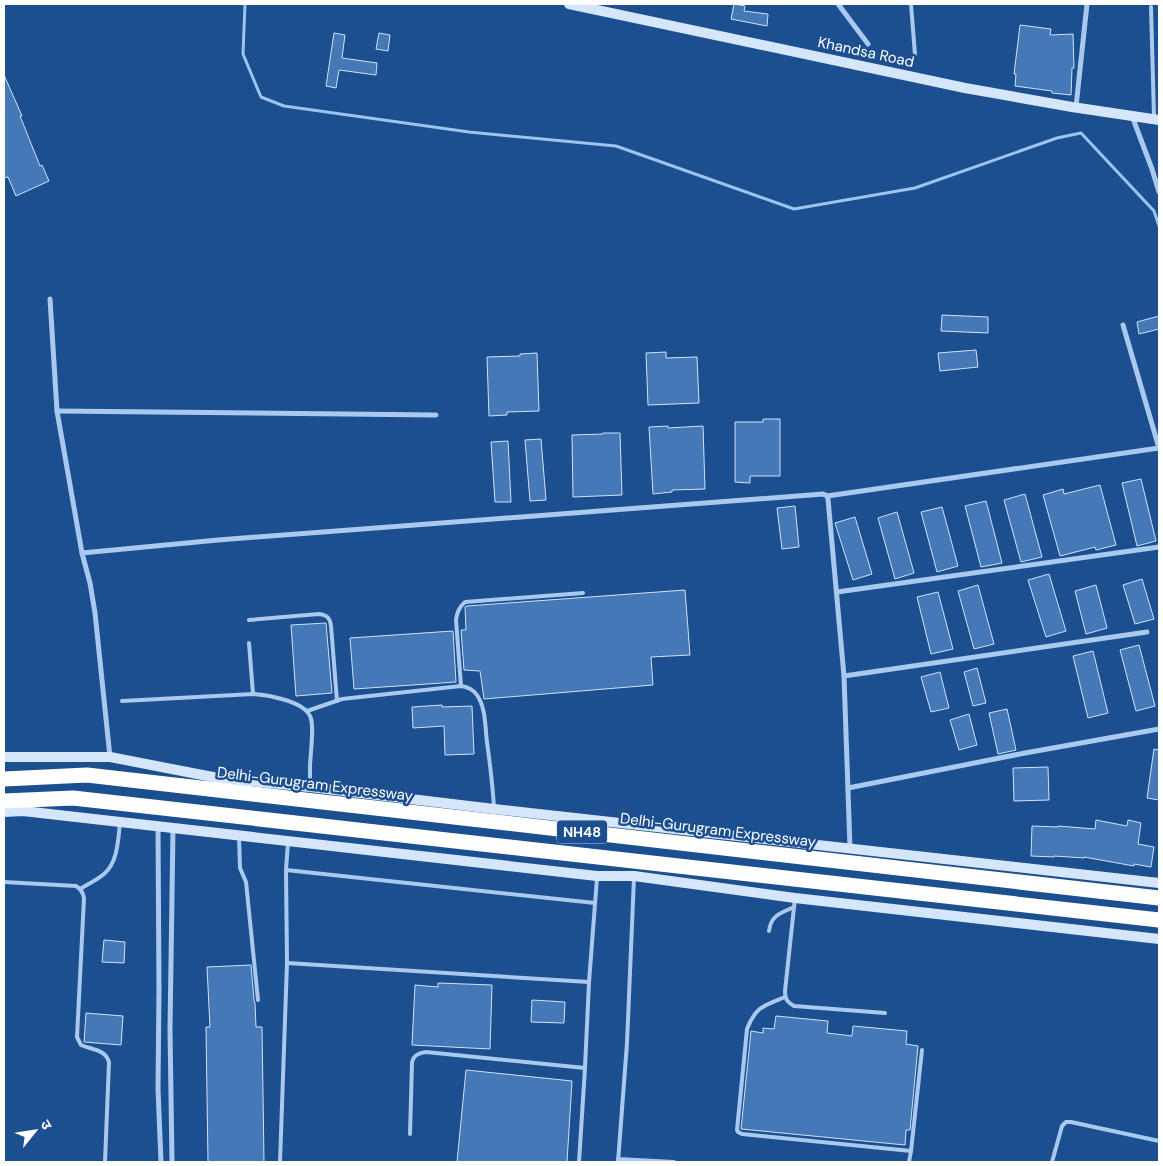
<svg xmlns="http://www.w3.org/2000/svg" width="1163" height="1166" font-family="'DM Sans','Noto Sans Devanagari',sans-serif">
<style>
.lines{fill:none;stroke-linecap:round;stroke-linejoin:round}
.stream{stroke:#9cc4f0;stroke-width:3}
.building{fill:#4478b7;stroke:#cfe3fa}
.lane{stroke:#a9c9ee;stroke-width:4}
.street{stroke:#a9c9ee;stroke-width:5}
.secondary{stroke:#d6e6fa;stroke-width:10}
.highway{stroke:#fff;stroke-width:15}
.labels{text-anchor:middle;stroke-width:5;stroke-linejoin:round;paint-order:stroke}
.shield{fill:#1b4f8f;stroke:#bbcadd;stroke-width:1}
.shield-label{font-size:14px;font-weight:bold;fill:#fff}
.street-label{font-size:15px;fill:#fff;stroke:#1b4f8f}
</style>
<rect width="100%" height="100%" fill="#1b4f8f"/>
<g class="lines">
<!-- stream -->
<path class="stream" d="M 245,4 L 243,54 L 261,97 L 284,106 L 469,132 L 616,146 L 794,209 L 915,188 L 1057,138 L 1081,133 L 1154,211 L 1159,226"/>
</g>
<!-- building -->
<g class="building">
<path d="M 734,4 L 745,6 L 744,11 L 768,14 L 767,26 L 731,19 Z"/>
<path d="M 1020,25 L 1051,29 L 1050,35 L 1073,34 L 1074,68 L 1072,68 L 1071,95 L 1052,93 L 1052,91 L 1015,86 L 1016,74 L 1014,74 Z"/>
<path d="M 334,33 L 345,35 L 342,58 L 377,63 L 376,75 L 339,70 L 336,88 L 326,86 Z"/>
<path d="M 379,33 L 390,35 L 388,51 L 376,49 Z"/>
<path d="M 4,75 L 22,116 L 20,116 L 40,166 L 42,165 L 49,181 L 16,196 L 8,177 L 4,178 Z"/>
<path d="M 942,315 L 988,317 L 988,333 L 941,331 Z"/>
<path d="M 1159,316 L 1159,329 L 1139,334 L 1137,322 Z"/>
<path d="M 976,350 L 978,367 L 940,371 L 938,353 Z"/>
<path d="M 666,352 L 666,358 L 697,357 L 699,403 L 648,405 L 646,353 Z"/>
<path d="M 537,353 L 539,411 L 507,412 L 507,415 L 489,416 L 487,357 L 520,356 L 520,354 Z"/>
<path d="M 763,419 L 780,419 L 780,476 L 750,476 L 750,483 L 735,482 L 735,422 L 763,422 Z"/>
<path d="M 668,426 L 668,428 L 703,426 L 705,489 L 672,490 L 672,492 L 653,494 L 649,427 Z"/>
<path d="M 603,433 L 620,433 L 622,495 L 573,497 L 572,435 L 603,434 Z"/>
<path d="M 541,439 L 546,500 L 530,501 L 525,440 Z"/>
<path d="M 508,441 L 511,502 L 495,502 L 491,442 Z"/>
<path d="M 1141,479 L 1156,541 L 1137,546 L 1122,483 Z"/>
<path d="M 1100,485 L 1116,545 L 1096,550 L 1095,547 L 1060,556 L 1043,495 L 1063,489 L 1064,494 Z"/>
<path d="M 1025,494 L 1042,557 L 1021,562 L 1004,500 Z"/>
<path d="M 986,501 L 1002,563 L 981,567 L 965,506 Z"/>
<path d="M 795,506 L 799,547 L 782,549 L 777,508 Z"/>
<path d="M 942,507 L 958,566 L 937,572 L 921,512 Z"/>
<path d="M 897,512 L 914,573 L 895,579 L 878,518 Z"/>
<path d="M 855,517 L 872,574 L 853,580 L 835,523 Z"/>
<path d="M 1049,574 L 1066,631 L 1046,637 L 1028,580 Z"/>
<path d="M 1142,579 L 1154,619 L 1135,624 L 1123,585 Z"/>
<path d="M 978,585 L 994,644 L 974,649 L 958,591 Z"/>
<path d="M 1096,585 L 1107,628 L 1086,634 L 1075,591 Z"/>
<path d="M 685,590 L 690,655 L 651,657 L 653,685 L 484,699 L 480,671 L 464,670 L 461,630 L 466,630 L 465,607 L 467,606 Z"/>
<path d="M 938,592 L 953,649 L 931,654 L 917,597 Z"/>
<path d="M 326,623 L 332,693 L 296,696 L 291,625 Z"/>
<path d="M 453,631 L 456,682 L 354,689 L 350,638 Z"/>
<path d="M 1139,645 L 1155,706 L 1136,711 L 1120,650 Z"/>
<path d="M 1093,651 L 1108,713 L 1088,718 L 1073,656 Z"/>
<path d="M 977,668 L 986,703 L 973,706 L 964,672 Z"/>
<path d="M 940,672 L 949,708 L 931,712 L 921,677 Z"/>
<path d="M 442,705 L 442,707 L 472,706 L 474,754 L 445,755 L 444,726 L 413,728 L 412,707 Z"/>
<path d="M 1007,709 L 1016,750 L 998,754 L 989,713 Z"/>
<path d="M 969,714 L 977,745 L 959,750 L 950,720 Z"/>
<path d="M 1154,749 L 1159,750 L 1159,800 L 1147,798 Z"/>
<path d="M 1048,767 L 1049,800 L 1014,801 L 1013,768 Z"/>
<path d="M 1096,820 L 1127,826 L 1128,820 L 1141,823 L 1138,844 L 1154,847 L 1151,867 L 1134,864 L 1134,866 L 1084,857 L 1084,858 L 1054,856 L 1054,857 L 1031,856 L 1032,826 L 1058,827 L 1058,826 L 1095,829 Z"/>
<path d="M 104,940 L 125,942 L 124,963 L 102,962 Z"/>
<path d="M 251,965 L 254,1000 L 255,1003 L 256,1027 L 262,1027 L 264,1162 L 208,1162 L 206,1027 L 210,1027 L 207,967 Z"/>
<path d="M 438,983 L 492,985 L 490,1049 L 412,1045 L 415,985 L 438,987 Z"/>
<path d="M 532,1000 L 565,1002 L 564,1023 L 531,1022 Z"/>
<path d="M 86,1013 L 123,1016 L 121,1045 L 84,1042 Z"/>
<path d="M 776,1016 L 828,1021 L 827,1033 L 852,1036 L 853,1026 L 907,1031 L 906,1044 L 918,1046 L 910,1130 L 906,1130 L 905,1145 L 741,1129 L 751,1031 L 763,1033 L 763,1028 L 774,1029 Z"/>
<path d="M 466,1070 L 572,1081 L 567,1162 L 457,1162 Z"/>
</g>
<g class="lines">
<!-- lane -->
<g class="lane">
<path d="M 911,4 L 915,55"/>
<path d="M 1151,7 L 1154,117"/>
<path d="M 249,620 L 319,614 C 327,615 330,618 331,626 L 337,701"/>
<path d="M 249,643 L 253,694"/>
<path d="M 461,686 L 456,620 C 457,612 459,607 465,602 L 583,593"/>
<path d="M 122,701 L 253,694 C 268,695 303,701 310,716 C 315,725 310,755 310,767 C 310,773 310,780 310,787"/>
<path d="M 307,711 L 342,699 L 461,686 C 468,687 473,689 477,695 C 486,708 485,727 487,742 C 490,764 493,786 494,809"/>
<path d="M 239,836 L 240,868 L 246,882 L 258,1000"/>
<path d="M 286,870 L 595,903"/>
<path d="M 4,882 L 76,886 C 81,889 83,892 84,898 L 77,1037 L 81,1045 C 92,1050 105,1049 109,1062 L 105,1162"/>
<path d="M 80,889 C 88,884 97,880 104,874 C 118,862 118,840 120,823"/>
<path d="M 795,898 L 785,991 C 785,999 787,1002 794,1006 L 885,1013"/>
<path d="M 769,931 C 771,915 781,913 794,907"/>
<path d="M 287,963 L 589,982"/>
<path d="M 785,997 C 764,1006 756,1006 747,1029 L 737,1130 L 738,1132 L 742,1134 L 911,1151 L 922,1050"/>
<path d="M 410,1134 L 412,1063 C 413,1055 419,1053 426,1052 L 585,1068"/>
<path d="M 618,1159 L 674,1162"/>
<path d="M 280,1162 L 287,963 L 286,870 L 288,842"/>
<path d="M 579,1162 L 585,1068 L 589,982 L 597,878"/>
<path d="M 618,1162 L 627,1043 L 634,878"/>
<path d="M 909,1162 L 911,1151"/>
<path d="M 1052,1162 L 1062,1126 L 1066,1122 L 1071,1122 L 1159,1141"/>
</g>
<!-- street -->
<g class="street">
<path d="M 838,4 L 868,44"/>
<path d="M 1076,107 L 1087,4"/>
<path d="M 1132,116 L 1152,169 L 1159,192"/>
<path d="M 50,299 L 57,411 L 82,553 L 90,583 L 95,613 L 110,757"/>
<path d="M 1123,325 L 1159,448"/>
<path d="M 57,411 L 436,415"/>
<path d="M 827,496 L 1159,448"/>
<path d="M 82,553 L 218,540 L 823,494 L 827,496 L 828,499 L 844,676 L 850,848"/>
<path d="M 837,592 L 1159,547"/>
<path d="M 844,676 L 1147,632"/>
<path d="M 848,788 L 1025,753 L 1159,729"/>
<path d="M 158,827 L 159,990 L 158,1089 L 161,1162"/>
<path d="M 172,1162 L 170,1029 L 173,829"/>
</g>
<!-- secondary -->
<g class="secondary">
<path d="M 569,4 L 965,88 L 1072,107 L 1159,120"/>
<path d="M 4,757 L 110,757 L 218,778 L 310,787 L 494,809 L 1159,883"/>
<path d="M 4,812 L 23,811 L 597,876 L 634,876 L 795,898 L 1159,939"/>
</g>
<!-- highway -->
<g class="highway">
<path d="M 4,779 L 87,775 L 1159,898"/>
<path d="M 4,801 L 73,798 L 1159,920"/>
</g>
</g>
<g class="labels">
<!-- shield labels -->
<rect class="shield" x="557" y="820.5" width="50" height="23" rx="4"/>
<g class="shield-label">
<text x="582" y="837">NH48</text>
</g>
<!-- street labels -->
<g class="street-label">
<text transform="translate(866 52) rotate(12)" y="5">Khandsa Road</text>
<text transform="translate(315 784) rotate(7)" y="5">Delhi-Gurugram Expressway</text>
<text transform="translate(718 830) rotate(7)" y="5">Delhi-Gurugram Expressway</text>
</g>
</g>
<!-- border -->
<rect width="1163" height="1166" fill="none" stroke="#ffffff" stroke-width="10"/>
<!-- north arrow -->
<g transform="translate(35 1131) rotate(60)" stroke="#1b4f8f" stroke-width="4" paint-order="stroke">
<path d="M0-4L9 19L0 12L-9 19Z" fill="#ffffff"/>
<text y="-8" font-size="14" font-weight="bold" text-anchor="middle" fill="#ffffff">उ</text>
</g>
</svg>
